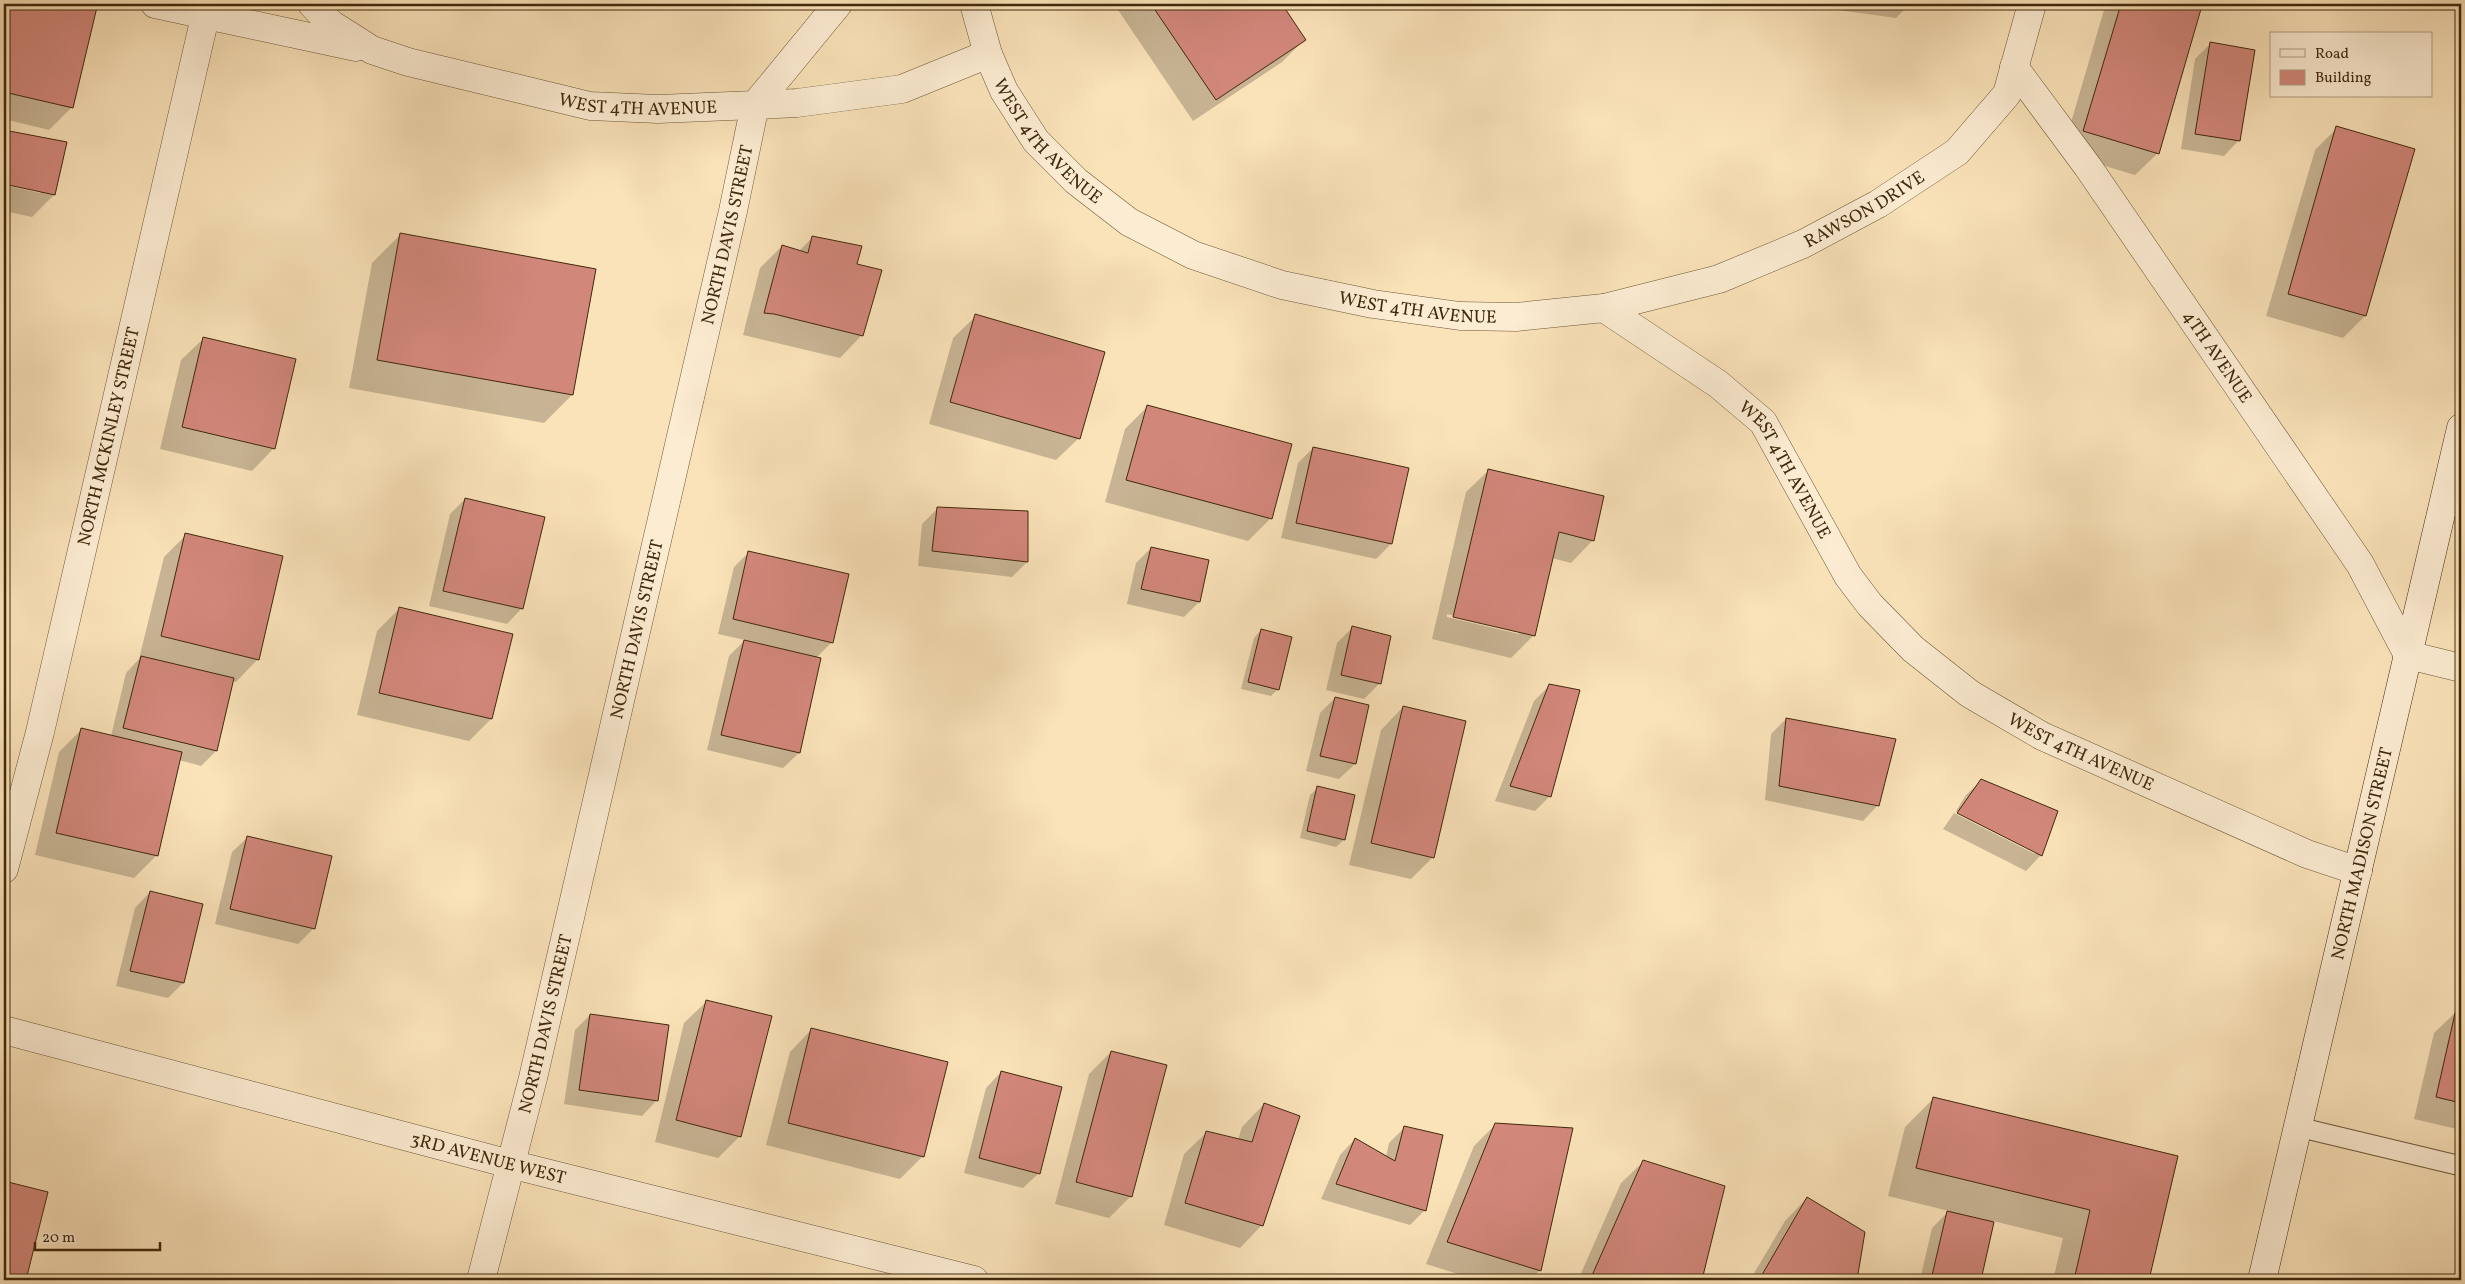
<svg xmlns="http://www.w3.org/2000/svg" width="2465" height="1284" font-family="Vollkorn,serif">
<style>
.shadow{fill:#0003;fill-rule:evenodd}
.building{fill:#d2877b;stroke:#40290b}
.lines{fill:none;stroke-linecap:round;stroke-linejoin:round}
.lane-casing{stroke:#6e5736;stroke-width:21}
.street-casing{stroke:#6e5736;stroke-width:29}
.secondary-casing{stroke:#40290b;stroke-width:29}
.lane{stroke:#fcecd2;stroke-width:19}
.street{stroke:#fcecd2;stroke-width:28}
.secondary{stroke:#fcecd2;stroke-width:28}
.labels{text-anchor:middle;stroke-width:5;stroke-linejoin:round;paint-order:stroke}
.street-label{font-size:18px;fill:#40290b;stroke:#fcecd2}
</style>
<rect width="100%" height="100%" fill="#fae2b9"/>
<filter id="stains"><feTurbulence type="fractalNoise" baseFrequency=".004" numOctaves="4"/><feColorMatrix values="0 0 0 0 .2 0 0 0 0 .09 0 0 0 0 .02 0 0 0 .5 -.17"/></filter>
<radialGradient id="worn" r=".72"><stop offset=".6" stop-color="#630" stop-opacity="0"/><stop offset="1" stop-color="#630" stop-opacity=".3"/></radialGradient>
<!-- shadow -->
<g class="shadow">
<path d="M 4,4 L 79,4 L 95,8 L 72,107 L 49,130 L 4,119 Z"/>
<path d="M 1119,4 L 1280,4 L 1304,40 L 1282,62 L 1193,121 L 1116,7 Z"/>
<path d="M 1832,4 L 1910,4 L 1896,18 L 1831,9 Z"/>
<path d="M 2111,4 L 2180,4 L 2199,10 L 2158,153 L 2135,175 L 2062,153 L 2104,10 Z"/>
<path d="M 2408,4 L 2426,4 L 2422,7 Z"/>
<path d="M 2210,44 L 2239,140 L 2224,156 L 2181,149 L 2195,59 Z"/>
<path d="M 2337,128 L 2365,316 L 2343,338 L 2266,316 L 2315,150 Z"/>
<path d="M 4,131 L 66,143 L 54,195 L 32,217 L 4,211 L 4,185 L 40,193 L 40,191 L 4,183 Z"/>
<path d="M 400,235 L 572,395 L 544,423 L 349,388 L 372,263 Z"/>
<path d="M 813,237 L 856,265 L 862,335 L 840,358 L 743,335 L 760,268 L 782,246 L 799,251 Z"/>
<path d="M 976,316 L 1079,438 L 1056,460 L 929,424 L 953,338 Z"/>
<path d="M 204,338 L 274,448 L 252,471 L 160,449 L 181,360 Z"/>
<path d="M 1147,407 L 1291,445 L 1270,519 L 1248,541 L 1105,502 L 1125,429 Z"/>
<path d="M 1313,448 L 1391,544 L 1376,559 L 1281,538 L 1298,463 Z"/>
<path d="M 1489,470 L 1593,540 L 1571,563 L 1552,558 L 1533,636 L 1511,658 L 1432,639 L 1466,492 ZM 1447,614 L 1519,631 L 1519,634 L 1447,617 Z"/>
<path d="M 465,499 L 522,608 L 507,624 L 429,606 L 450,514 Z"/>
<path d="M 937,509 L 1027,512 L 1027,562 L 1012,577 L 918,566 L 922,524 Z"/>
<path d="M 186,535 L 258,659 L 236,682 L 233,681 L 216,751 L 201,766 L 179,760 L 156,856 L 134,878 L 35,855 L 59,752 L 82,729 L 111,736 L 126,673 L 139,659 L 164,557 Z"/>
<path d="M 1151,548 L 1208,561 L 1199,602 L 1184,617 L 1127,604 L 1136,563 Z"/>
<path d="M 749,552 L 832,642 L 816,658 L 799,753 L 783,768 L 707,750 L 729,656 L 745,640 L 718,634 L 734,567 Z"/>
<path d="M 399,609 L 511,635 L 491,719 L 469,741 L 357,715 L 377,631 Z"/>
<path d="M 1353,627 L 1380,683 L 1364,699 L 1326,690 L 1337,643 Z"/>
<path d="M 1261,630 L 1278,689 L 1271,696 L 1241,689 L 1254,638 Z"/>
<path d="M 1549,686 L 1550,796 L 1535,811 L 1495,801 L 1534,701 Z"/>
<path d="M 1335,698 L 1368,706 L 1355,764 L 1339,779 L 1306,771 L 1320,713 Z"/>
<path d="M 1403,707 L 1433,857 L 1411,879 L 1349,865 L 1381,730 Z"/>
<path d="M 1786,719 L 1878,805 L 1863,821 L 1765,800 L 1771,734 Z"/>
<path d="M 1982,780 L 2041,855 L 2026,871 L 1943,829 L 1954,813 L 2035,854 L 2035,851 L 1956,811 L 1966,795 Z"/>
<path d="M 1318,788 L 1354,796 L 1344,840 L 1336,847 L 1300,838 L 1310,795 Z"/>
<path d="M 248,837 L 330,856 L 313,929 L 298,944 L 215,924 L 232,852 Z"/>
<path d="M 150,892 L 183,983 L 168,998 L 116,986 L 135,908 Z"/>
<path d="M 707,1001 L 740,1136 L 718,1158 L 655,1142 L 684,1023 Z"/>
<path d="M 2457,1011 L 2461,1012 L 2461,1130 L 2414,1119 L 2434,1033 Z"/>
<path d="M 590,1015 L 657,1100 L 642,1116 L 564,1104 L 575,1030 Z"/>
<path d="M 812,1029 L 923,1156 L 900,1179 L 766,1145 L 790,1052 Z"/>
<path d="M 1111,1052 L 1131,1196 L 1109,1218 L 1055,1204 L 1089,1074 Z"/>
<path d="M 1001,1072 L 1039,1173 L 1023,1188 L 964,1173 L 986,1088 Z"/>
<path d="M 1933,1099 L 2177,1157 L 2148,1280 L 2053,1280 L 2063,1238 L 1993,1221 L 1979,1280 L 1920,1280 L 1932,1228 L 1949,1211 L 1888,1196 L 1905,1127 Z"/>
<path d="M 1264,1104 L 1262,1225 L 1240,1248 L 1164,1225 L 1184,1154 L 1207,1132 L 1238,1140 L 1242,1127 Z"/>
<path d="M 1496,1124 L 1572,1129 L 1539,1271 L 1530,1280 L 1477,1280 L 1426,1264 L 1474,1146 Z"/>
<path d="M 1404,1128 L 1425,1210 L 1410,1225 L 1321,1199 L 1340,1155 L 1355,1139 L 1386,1157 L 1389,1143 Z"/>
<path d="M 1644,1161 L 1724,1187 L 1701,1280 L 1578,1280 L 1621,1183 Z"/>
<path d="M 4,1182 L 46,1193 L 24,1280 L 4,1280 Z"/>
<path d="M 1807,1198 L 1863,1233 L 1855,1280 L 1750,1280 L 1785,1221 Z"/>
</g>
<!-- building -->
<g class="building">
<path d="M 4,4 L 84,4 L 97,7 L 73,108 L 4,92 Z"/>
<path d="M 1151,4 L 1282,4 L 1306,40 L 1216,100 Z"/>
<path d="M 2121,4 L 2184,4 L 2201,9 L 2159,154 L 2083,131 Z"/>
<path d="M 2210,42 L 2255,50 L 2240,141 L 2195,134 Z"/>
<path d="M 2336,126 L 2415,149 L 2366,316 L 2288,294 Z"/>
<path d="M 4,130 L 67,142 L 55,195 L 4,184 Z"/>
<path d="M 400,233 L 596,269 L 573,395 L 377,360 Z"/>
<path d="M 812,236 L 862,246 L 857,264 L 882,270 L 863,336 L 774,314 L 764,313 L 782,245 L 808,253 Z"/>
<path d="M 975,314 L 1105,352 L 1080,439 L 950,402 Z"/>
<path d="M 203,337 L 296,359 L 275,449 L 182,427 Z"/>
<path d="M 1147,405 L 1292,444 L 1272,519 L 1126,480 Z"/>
<path d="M 1313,447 L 1409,468 L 1392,544 L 1296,523 Z"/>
<path d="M 1488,469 L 1604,496 L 1594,541 L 1559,532 L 1535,636 L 1453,617 Z"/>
<path d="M 465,498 L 545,517 L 523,609 L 443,591 Z"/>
<path d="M 937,507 L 1028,511 L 1028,562 L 932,551 Z"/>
<path d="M 185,533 L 283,556 L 259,660 L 161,636 Z"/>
<path d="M 1151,547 L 1209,560 L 1200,602 L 1141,589 Z"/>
<path d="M 748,551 L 849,574 L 833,643 L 733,619 Z"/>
<path d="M 399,607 L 513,634 L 492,719 L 379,693 Z"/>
<path d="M 1352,626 L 1391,636 L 1381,684 L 1341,675 Z"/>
<path d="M 1261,629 L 1292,637 L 1279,690 L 1248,682 Z"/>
<path d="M 744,640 L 821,658 L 800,753 L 721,735 Z"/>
<path d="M 141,656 L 234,678 L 217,751 L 123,728 Z"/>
<path d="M 1549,684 L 1580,690 L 1551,797 L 1510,786 Z"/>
<path d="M 1335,697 L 1369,705 L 1356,764 L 1320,756 Z"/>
<path d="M 1403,706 L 1466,721 L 1434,858 L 1371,843 Z"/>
<path d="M 1786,718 L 1896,739 L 1879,806 L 1779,786 Z"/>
<path d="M 81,728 L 182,752 L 158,856 L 56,833 Z"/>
<path d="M 1981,779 L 2058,811 L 2042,856 L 1957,813 Z"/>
<path d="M 1317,786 L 1355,795 L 1345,840 L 1307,831 Z"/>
<path d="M 247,836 L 332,856 L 315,929 L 230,909 Z"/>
<path d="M 150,891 L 203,904 L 184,983 L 130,971 Z"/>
<path d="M 706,1000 L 772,1016 L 741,1137 L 676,1120 Z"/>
<path d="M 2456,1009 L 2461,1011 L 2461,1103 L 2436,1097 Z"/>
<path d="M 590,1014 L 669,1025 L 658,1101 L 579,1090 Z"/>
<path d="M 811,1028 L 948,1062 L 924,1157 L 788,1123 Z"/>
<path d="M 1111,1051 L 1167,1065 L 1132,1197 L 1076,1182 Z"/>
<path d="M 1001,1071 L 1062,1087 L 1040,1174 L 979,1158 Z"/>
<path d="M 1933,1097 L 2178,1156 L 2149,1280 L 2074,1280 L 2090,1210 L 1916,1168 Z"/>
<path d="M 1264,1103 L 1300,1116 L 1263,1226 L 1185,1203 L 1206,1131 L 1252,1142 Z"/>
<path d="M 1495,1123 L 1573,1128 L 1541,1271 L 1447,1242 Z"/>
<path d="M 1404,1126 L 1443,1135 L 1426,1211 L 1336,1184 L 1355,1138 L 1395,1161 Z"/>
<path d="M 1643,1160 L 1725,1186 L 1702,1280 L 1590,1280 Z"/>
<path d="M 4,1181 L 48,1192 L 26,1280 L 4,1280 Z"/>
<path d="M 1807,1197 L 1865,1232 L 1857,1280 L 1759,1280 Z"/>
<path d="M 1947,1211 L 1994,1222 L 1981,1280 L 1931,1280 Z"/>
</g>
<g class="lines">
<defs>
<path id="lane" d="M 2298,1127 L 2461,1166"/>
<g id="street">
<path d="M 155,4 L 356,47"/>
<path id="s1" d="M 312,4 L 331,24 L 372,50 L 408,62 L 590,106 L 658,109 L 755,105 L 797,103 L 902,89 L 988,54"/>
<path id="s2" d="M 974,4 L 988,54 L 1004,91 L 1036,141 L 1076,181 L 1129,222 L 1193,255 L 1282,285 L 1373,304 L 1460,316 L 1516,317 L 1604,308 L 1718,384 L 1763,422 L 1848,576 L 1870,605 L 1913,649 L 1970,694 L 2042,736 L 2307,854 L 2358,871"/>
<path id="s3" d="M 2014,67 L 2088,167 L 2360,564 L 2408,655 L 2461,668"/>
<path id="s4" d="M 1604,308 L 1719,279 L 1803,244 L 1878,204 L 1957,152 L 2007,94 L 2032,4"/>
<path id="s5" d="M 4,869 L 40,732 L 208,4"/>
<path id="s6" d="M 4,1030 L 510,1164 L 974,1280"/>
<path id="s7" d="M 481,1280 L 533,1078 L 733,211 L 755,105 L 838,4"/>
</g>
<g id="secondary">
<path id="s8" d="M 2262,1280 L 2461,428"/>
</g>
</defs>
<!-- lane casing -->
<use href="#lane" class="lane-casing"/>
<!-- street casing -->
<use href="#street" class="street-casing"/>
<!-- secondary casing -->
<use href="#secondary" class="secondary-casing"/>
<!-- lane -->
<use href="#lane" class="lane"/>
<!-- street -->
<use href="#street" class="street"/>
<!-- secondary -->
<use href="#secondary" class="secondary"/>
</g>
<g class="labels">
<!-- street labels -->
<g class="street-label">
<text dy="6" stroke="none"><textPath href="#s1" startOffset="349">WEST 4TH AVENUE</textPath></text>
<text dy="6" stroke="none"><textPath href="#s2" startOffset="159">WEST 4TH AVENUE</textPath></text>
<text dy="6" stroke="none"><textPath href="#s4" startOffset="280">RAWSON DRIVE</textPath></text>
<text dy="6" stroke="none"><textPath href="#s7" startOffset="1074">NORTH DAVIS STREET</textPath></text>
<text dy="6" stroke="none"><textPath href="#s2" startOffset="579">WEST 4TH AVENUE</textPath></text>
<text dy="6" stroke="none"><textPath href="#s3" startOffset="354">4TH AVENUE</textPath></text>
<text dy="6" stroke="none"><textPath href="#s5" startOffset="445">NORTH MCKINLEY STREET</textPath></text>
<text dy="6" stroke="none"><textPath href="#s2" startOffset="1014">WEST 4TH AVENUE</textPath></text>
<text dy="6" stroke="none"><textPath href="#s7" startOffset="669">NORTH DAVIS STREET</textPath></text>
<text dy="6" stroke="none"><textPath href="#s2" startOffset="1434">WEST 4TH AVENUE</textPath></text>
<text dy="6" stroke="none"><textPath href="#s8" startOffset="438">NORTH MADISON STREET</textPath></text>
<text dy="6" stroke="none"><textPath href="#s7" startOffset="264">NORTH DAVIS STREET</textPath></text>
<text dy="6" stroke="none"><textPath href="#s6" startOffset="501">3RD AVENUE WEST</textPath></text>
</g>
</g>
<!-- margin -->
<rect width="2465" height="1284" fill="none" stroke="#fae2b9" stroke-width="20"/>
<rect x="5" y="5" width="2455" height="1274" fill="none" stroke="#40290b" stroke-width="2.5"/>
<rect x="10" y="10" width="2445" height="1264" fill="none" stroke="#40290b"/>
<!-- legend -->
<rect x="2270" y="32" width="162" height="65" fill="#fcecd2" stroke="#b19e82"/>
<rect x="2280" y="49" width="25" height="8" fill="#fcecd2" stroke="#b19e82"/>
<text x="2315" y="58" font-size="15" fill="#40290b">Road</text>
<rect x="2280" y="70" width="25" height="15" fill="#d2877b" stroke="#b19e82"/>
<text x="2315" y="82" font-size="15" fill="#40290b">Building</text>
<!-- scale -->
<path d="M35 1242v8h125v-8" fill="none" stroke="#40290b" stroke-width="2.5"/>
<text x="42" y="1242" font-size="15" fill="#40290b" stroke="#fcecd2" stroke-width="4" paint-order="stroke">20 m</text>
<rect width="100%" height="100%" filter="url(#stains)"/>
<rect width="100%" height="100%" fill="url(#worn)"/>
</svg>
